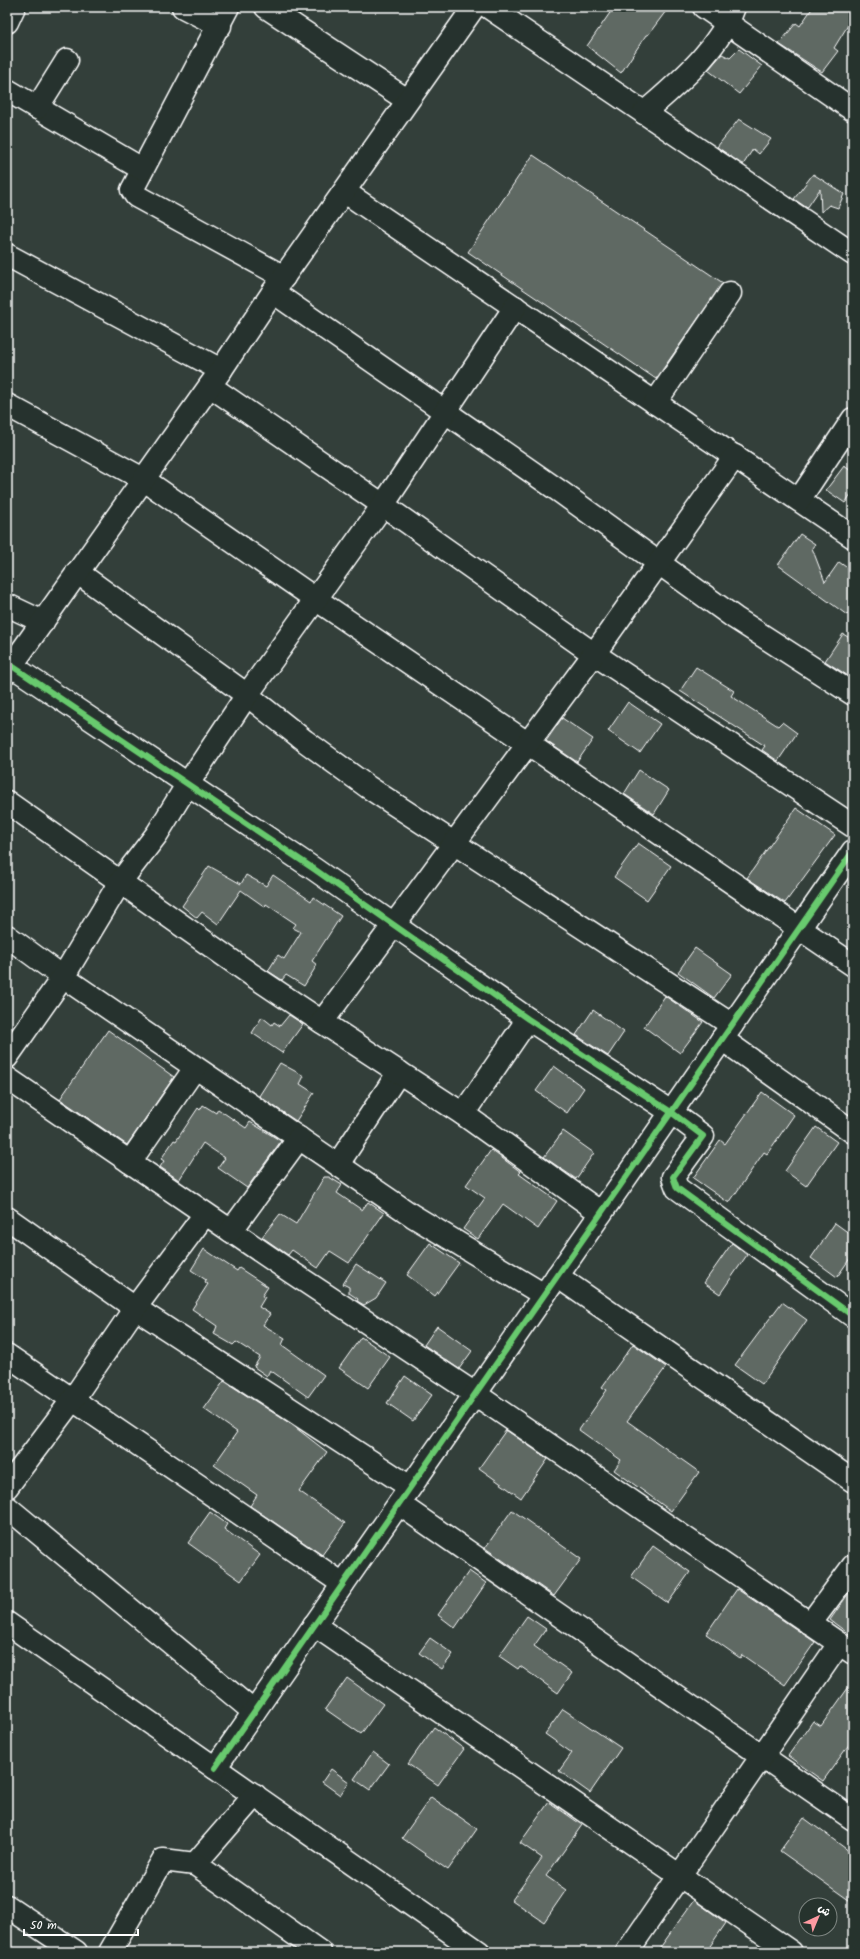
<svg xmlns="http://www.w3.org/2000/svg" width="860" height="1959" font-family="Kalam,'Playpen Sans Arabic',sans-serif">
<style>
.building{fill:#5f6964;stroke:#fff}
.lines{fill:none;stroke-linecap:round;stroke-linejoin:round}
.minor-casing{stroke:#fff;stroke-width:25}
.minor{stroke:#26332d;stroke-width:22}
.cycleway-casing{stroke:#26332d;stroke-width:8}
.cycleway{stroke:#67ca6e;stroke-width:6}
</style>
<rect width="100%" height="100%" fill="#333f3a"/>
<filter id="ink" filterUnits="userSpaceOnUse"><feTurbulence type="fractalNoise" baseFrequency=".025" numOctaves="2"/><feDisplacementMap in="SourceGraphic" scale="8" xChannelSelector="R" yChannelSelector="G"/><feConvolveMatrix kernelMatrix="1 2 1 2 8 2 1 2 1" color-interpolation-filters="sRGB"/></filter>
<g filter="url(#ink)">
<!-- building -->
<g class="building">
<path d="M 614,7 L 669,7 L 648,35 L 646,35 L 621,73 L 587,46 Z"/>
<path d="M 813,7 L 853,7 L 853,17 L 834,48 L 838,51 L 822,72 L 779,44 L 796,23 L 800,26 Z"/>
<path d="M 739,49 L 762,66 L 739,94 L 708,70 L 722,54 L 730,58 Z"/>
<path d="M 739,119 L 771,139 L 759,154 L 753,149 L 743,165 L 717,147 Z"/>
<path d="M 533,155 L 723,283 L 656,379 L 468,252 Z"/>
<path d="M 813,174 L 844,194 L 838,208 L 829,205 L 821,212 L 820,189 L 807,208 L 794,199 Z"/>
<path d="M 844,466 L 853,472 L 853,491 L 845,503 L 826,490 Z"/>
<path d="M 800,534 L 815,544 L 812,548 L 825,582 L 839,562 L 853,572 L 853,607 L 847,615 L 778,565 Z"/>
<path d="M 843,634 L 853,640 L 853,679 L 825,661 Z"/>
<path d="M 696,667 L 734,691 L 731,696 L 778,726 L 782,722 L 797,733 L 778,761 L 762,750 L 765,746 L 680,691 Z"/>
<path d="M 628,702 L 660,724 L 640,753 L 608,731 Z"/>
<path d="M 562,718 L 593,739 L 577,762 L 546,741 Z"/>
<path d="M 639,770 L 669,790 L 654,814 L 624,794 Z"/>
<path d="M 796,808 L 835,835 L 785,903 L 747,878 Z"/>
<path d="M 638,843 L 671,866 L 647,900 L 614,877 Z"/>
<path d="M 209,866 L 241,884 L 246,875 L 266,886 L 273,875 L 311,901 L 313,897 L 341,916 L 312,961 L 317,965 L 304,986 L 286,975 L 282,980 L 268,971 L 278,955 L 284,959 L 301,932 L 293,928 L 296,924 L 266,904 L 265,907 L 241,890 L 218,924 L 202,912 L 197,918 L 182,906 Z"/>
<path d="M 695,948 L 732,974 L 714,998 L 678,972 Z"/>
<path d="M 665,996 L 703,1022 L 680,1053 L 644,1027 Z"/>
<path d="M 593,1010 L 624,1032 L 608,1056 L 576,1035 Z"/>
<path d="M 289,1015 L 303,1024 L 282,1053 L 252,1033 L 262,1017 L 272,1025 L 274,1022 L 280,1026 Z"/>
<path d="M 108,1030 L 174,1077 L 127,1145 L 60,1099 Z"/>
<path d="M 280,1063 L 304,1076 L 300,1084 L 314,1093 L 296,1121 L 259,1096 Z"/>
<path d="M 554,1066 L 584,1088 L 567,1113 L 536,1091 Z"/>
<path d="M 762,1092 L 794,1115 L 767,1154 L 764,1152 L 729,1203 L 693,1178 L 720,1140 L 725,1144 Z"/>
<path d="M 203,1105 L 216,1113 L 218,1109 L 246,1128 L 250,1122 L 281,1141 L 247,1188 L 218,1168 L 225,1158 L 203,1143 L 179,1180 L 160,1167 L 164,1161 L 161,1159 L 174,1140 L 176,1141 L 198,1108 L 200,1110 Z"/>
<path d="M 816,1127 L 837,1142 L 806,1186 L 785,1171 Z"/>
<path d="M 563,1131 L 594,1153 L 576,1179 L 544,1157 Z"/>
<path d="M 491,1150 L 521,1172 L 519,1174 L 557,1201 L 538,1229 L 503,1204 L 478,1239 L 463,1229 L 485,1198 L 466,1185 Z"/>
<path d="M 324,1177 L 329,1177 L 342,1185 L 337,1193 L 362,1210 L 368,1202 L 384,1213 L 349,1263 L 330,1251 L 318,1268 L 292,1250 L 288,1255 L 262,1237 L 280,1214 L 296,1224 Z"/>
<path d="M 835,1223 L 853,1236 L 853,1254 L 837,1277 L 811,1258 Z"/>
<path d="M 430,1243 L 459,1263 L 435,1296 L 407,1275 Z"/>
<path d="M 732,1243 L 747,1255 L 720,1294 L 704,1283 Z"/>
<path d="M 204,1249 L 237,1271 L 239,1268 L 268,1287 L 262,1296 L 265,1297 L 259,1307 L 270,1314 L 263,1325 L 285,1338 L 282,1345 L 324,1375 L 308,1397 L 270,1370 L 267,1376 L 254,1367 L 260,1357 L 236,1342 L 233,1345 L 214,1334 L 217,1326 L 192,1309 L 208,1284 L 205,1282 L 206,1280 L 191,1270 Z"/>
<path d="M 356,1264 L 386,1283 L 376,1298 L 364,1305 L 357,1301 L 358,1299 L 349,1293 L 349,1287 L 343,1284 Z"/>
<path d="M 782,1302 L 807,1320 L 762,1384 L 735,1365 Z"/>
<path d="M 437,1326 L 472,1351 L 459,1369 L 424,1345 Z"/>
<path d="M 361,1337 L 390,1357 L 368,1388 L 339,1368 Z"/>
<path d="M 633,1344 L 666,1367 L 627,1421 L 699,1472 L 671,1511 L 614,1470 L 621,1460 L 579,1430 L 607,1390 L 602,1387 Z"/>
<path d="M 405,1376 L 432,1395 L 413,1421 L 387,1403 Z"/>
<path d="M 224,1381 L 291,1424 L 327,1452 L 299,1491 L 345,1523 L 322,1555 L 250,1506 L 257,1495 L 214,1465 L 237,1432 L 204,1409 Z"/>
<path d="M 506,1430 L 548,1459 L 521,1498 L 479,1468 Z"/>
<path d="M 512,1510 L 581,1559 L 554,1596 L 485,1548 Z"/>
<path d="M 210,1512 L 227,1524 L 224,1529 L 260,1555 L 241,1581 L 188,1543 Z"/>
<path d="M 653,1546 L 690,1572 L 668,1603 L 631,1577 Z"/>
<path d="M 469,1571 L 486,1583 L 455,1628 L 438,1615 Z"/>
<path d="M 853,1587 L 853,1637 L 830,1620 Z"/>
<path d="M 737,1589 L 815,1642 L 785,1685 L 742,1655 L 740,1658 L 706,1634 Z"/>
<path d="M 527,1616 L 546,1629 L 534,1646 L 572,1673 L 558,1693 L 520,1666 L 518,1669 L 499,1656 Z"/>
<path d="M 430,1638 L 453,1654 L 442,1669 L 419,1653 Z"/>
<path d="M 347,1678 L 383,1704 L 361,1734 L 325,1709 Z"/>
<path d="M 853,1681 L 853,1739 L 823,1781 L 788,1756 L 813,1721 L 821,1726 Z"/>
<path d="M 563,1709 L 621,1748 L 590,1793 L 559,1771 L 572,1753 L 545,1734 Z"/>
<path d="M 434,1727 L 464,1749 L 438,1785 L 408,1764 Z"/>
<path d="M 373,1752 L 389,1764 L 370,1790 L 354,1779 Z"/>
<path d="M 331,1769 L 349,1782 L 340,1795 L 322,1782 Z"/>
<path d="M 431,1797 L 477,1829 L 448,1870 L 402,1838 Z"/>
<path d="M 549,1802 L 582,1825 L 546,1876 L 566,1890 L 544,1922 L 512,1900 L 542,1858 L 520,1843 Z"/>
<path d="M 804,1818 L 853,1854 L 853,1903 L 780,1851 Z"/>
<path d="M 694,1900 L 726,1923 L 706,1952 L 657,1952 Z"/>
</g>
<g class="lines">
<defs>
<g id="minor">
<path d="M 183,7 L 220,26"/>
<path d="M 228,7 L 132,190 L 136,196 L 284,277"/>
<path d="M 266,7 L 407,100"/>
<path d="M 488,7 L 853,254"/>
<path d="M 704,7 L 853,110"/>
<path d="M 7,22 L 14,7"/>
<path d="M 7,90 L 142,169"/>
<path d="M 37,108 L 67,60"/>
<path d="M 644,113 C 678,83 719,50 734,7"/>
<path d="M 345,192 L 853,537"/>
<path d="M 7,255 L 221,370"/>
<path d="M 273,292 L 562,493 L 735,618 L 853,694"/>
<path d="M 210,386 L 383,505 L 594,654 L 853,826"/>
<path d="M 655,403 L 730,293"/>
<path d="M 7,405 L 143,479 L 317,600 L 853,965"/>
<path d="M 799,500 L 853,419"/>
<path d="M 77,572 L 247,695 L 305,741 L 368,787 L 732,1025"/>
<path d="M 7,605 L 43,622"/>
<path d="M 12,666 L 314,869 L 528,1019 L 671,1112 L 703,1136 L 673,1177 L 677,1188 L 853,1316"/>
<path d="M 7,672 L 221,370 L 273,292 L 474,7"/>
<path d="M 7,802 L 252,975 L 322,1022"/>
<path d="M 7,936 L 63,977 L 413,1216 L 544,1295"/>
<path d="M 722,1039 L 853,1132"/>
<path d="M 7,1057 L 63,977 L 120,882 L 157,834 L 187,785 L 247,695 L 383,505 L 515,307"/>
<path d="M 7,1078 L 291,1272 L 475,1394 L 853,1653"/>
<path d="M 463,1114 L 528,1019"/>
<path d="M 130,1162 L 195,1068"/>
<path d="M 338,1164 L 399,1072"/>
<path d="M 601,1213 L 463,1114 L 322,1022 L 594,654 L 735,456"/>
<path d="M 7,1218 L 135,1308 L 410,1487"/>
<path d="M 231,1231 L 299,1138"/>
<path d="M 557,1276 L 853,1481"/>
<path d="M 7,1355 L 343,1584"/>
<path d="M 7,1487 L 73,1399 L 135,1308 L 205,1214"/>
<path d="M 399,1504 L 853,1819"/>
<path d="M 7,1507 L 254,1712"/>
<path d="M 7,1623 L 479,1952"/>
<path d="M 810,1624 L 853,1566"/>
<path d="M 314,1625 L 791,1952"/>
<path d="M 215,1768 L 853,851"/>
<path d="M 195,1864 L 255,1795"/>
<path d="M 7,1906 L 76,1952"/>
<path d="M 110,1952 L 163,1860 L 195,1864 L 320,1952"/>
<path d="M 627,1952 L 839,1644"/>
</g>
</defs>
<!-- minor casing -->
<use href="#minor" class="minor-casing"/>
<!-- minor -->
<use href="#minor" class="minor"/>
<defs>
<g id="cycleway">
<path d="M 12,666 L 314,869 L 528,1019 L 671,1112 L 703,1136 L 673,1177 L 677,1188 L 853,1316"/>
<path d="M 215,1768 L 853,851"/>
</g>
</defs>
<!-- cycleway casing -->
<use href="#cycleway" class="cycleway-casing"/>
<!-- cycleway -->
<use href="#cycleway" class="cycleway"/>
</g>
</g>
<!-- margin -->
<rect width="860" height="1959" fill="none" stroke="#26332d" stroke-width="24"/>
<rect x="12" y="12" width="836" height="1935" fill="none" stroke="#fff" stroke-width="1.5" filter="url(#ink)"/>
<!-- north arrow -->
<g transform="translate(818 1917) rotate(44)"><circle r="19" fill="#26332d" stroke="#7d8581"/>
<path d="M0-3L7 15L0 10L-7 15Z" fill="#ff9aa2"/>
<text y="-6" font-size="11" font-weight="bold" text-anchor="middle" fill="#ffffff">ش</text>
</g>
<!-- scale -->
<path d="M24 1929v6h114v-6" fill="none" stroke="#ffffff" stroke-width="2"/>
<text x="30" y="1929" font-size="12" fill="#ffffff" stroke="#26332d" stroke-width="3" paint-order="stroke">50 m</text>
</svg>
